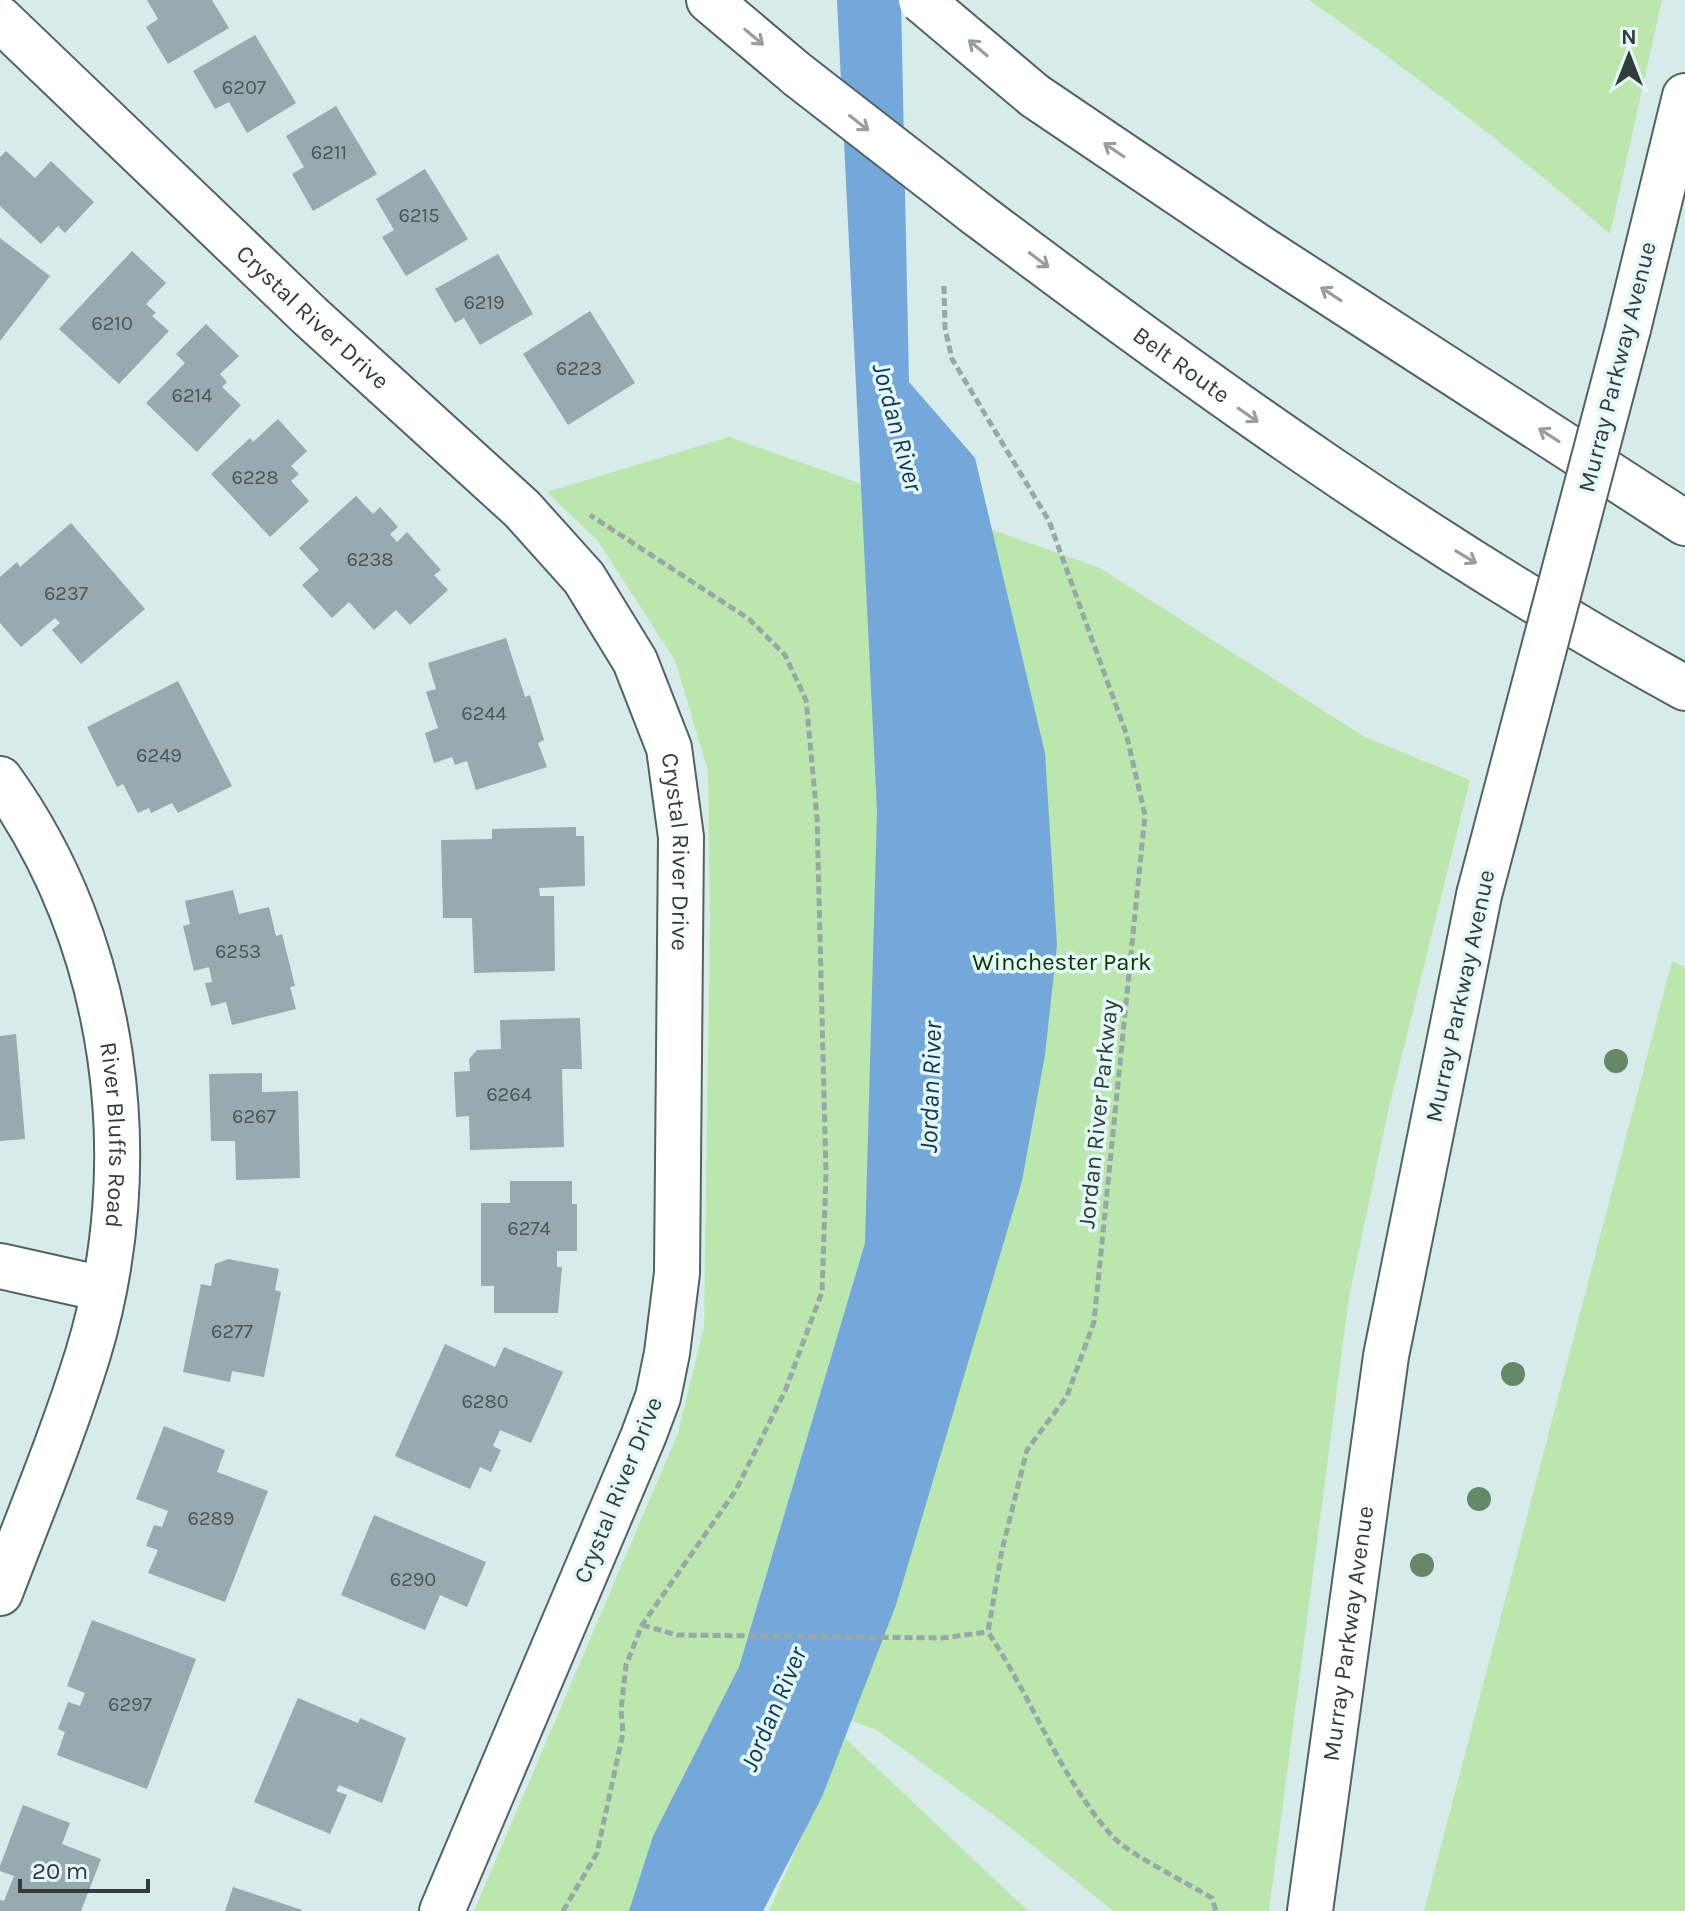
<svg xmlns="http://www.w3.org/2000/svg" width="1685" height="1911" font-family="Karla,sans-serif">
<style>
.green{fill:#bbe7af}
.water{fill:#74a8da}
.building{fill:#98aab0}
.lines{fill:none;stroke-linecap:round;stroke-linejoin:round}
.minor-casing{stroke:#516363;stroke-width:48}
.highway-casing{stroke:#516363;stroke-width:48}
.path{stroke:#98a8a7;stroke-width:5;stroke-dasharray:8 4;stroke-linecap:butt}
.minor{stroke:#fff;stroke-width:44}
.highway{stroke:#fff;stroke-width:44}
.minor-bridge-casing{stroke:#516363;stroke-width:48;stroke-linecap:butt}
.highway-bridge-casing{stroke:#516363;stroke-width:48;stroke-linecap:butt}
.minor-bridge{stroke:#fff;stroke-width:44}
.highway-bridge{stroke:#fff;stroke-width:44}
.tree{fill:#668869}
.oneway{stroke:#999d9d}
.labels{text-anchor:middle;stroke-width:7;stroke-linejoin:round;paint-order:stroke}
.number-label{font-size:20px;fill:#4c5758}
.street-label{font-size:24px;fill:#333b3b;stroke:#e3f8f7}
.park-label{font-size:24px;fill:#0b3700;stroke:#e3f8f7}
.water-label{font-size:26px;font-style:italic;fill:#103758;stroke:#e3f8f7}
</style>
<rect width="100%" height="100%" fill="#d6ebea"/>
<!-- green -->
<g class="green">
<path d="M 1309,0 L 1662,0 L 1610,234 C 1514,151 1413,73 1309,0 Z"/>
<path d="M 729,437 L 1100,568 L 1363,736 L 1470,780 L 1389,1107 L 1349,1297 L 1269,1911 L 1113,1911 L 1011,1828 L 877,1730 L 789,1698 L 701,1911 L 474,1911 L 678,1433 L 704,1327 L 710,919 L 708,771 L 675,660 L 597,540 L 547,492 Z"/>
<path d="M 1672,961 L 1685,967 L 1685,1911 L 1424,1911 Z"/>
<path d="M 845,1738 L 1028,1911 L 769,1911 Z"/>
</g>
<!-- water -->
<path class="water" d="M 837,0 L 901,0 L 909,382 L 975,458 L 1045,753 L 1057,945 L 1045,1055 L 1022,1181 L 896,1605 L 822,1797 L 763,1911 L 629,1911 L 653,1836 L 739,1667 L 865,1243 L 877,811 Z"/>
<!-- building -->
<g class="building">
<path d="M 147,0 L 212,0 L 229,28 L 168,64 L 146,27 L 158,19 Z"/>
<path d="M 255,35 L 296,103 L 247,133 L 229,102 L 215,109 L 193,71 Z"/>
<path d="M 336,106 L 377,174 L 313,211 L 292,174 L 304,167 L 286,136 Z"/>
<path d="M 6,151 L 35,178 L 51,161 L 94,202 L 65,233 L 58,226 L 41,244 L 0,206 L 0,157 Z"/>
<path d="M 425,169 L 468,239 L 406,276 L 382,237 L 394,230 L 376,199 Z"/>
<path d="M 0,238 L 50,276 L 0,341 Z"/>
<path d="M 132,251 L 166,283 L 146,304 L 156,313 L 152,316 L 169,331 L 119,384 L 59,329 Z"/>
<path d="M 498,254 L 533,314 L 480,345 L 464,318 L 455,323 L 435,289 Z"/>
<path d="M 590,311 L 635,383 L 568,425 L 523,354 Z"/>
<path d="M 206,324 L 239,356 L 220,374 L 227,382 L 222,387 L 241,405 L 197,452 L 146,403 L 185,363 L 176,354 Z"/>
<path d="M 278,419 L 307,451 L 291,466 L 299,474 L 291,481 L 309,501 L 270,537 L 211,474 L 250,438 L 253,442 Z"/>
<path d="M 356,496 L 373,514 L 380,507 L 398,527 L 390,534 L 397,542 L 407,532 L 441,570 L 434,575 L 448,590 L 410,625 L 396,610 L 374,630 L 349,602 L 332,618 L 302,585 L 319,570 L 299,548 Z"/>
<path d="M 71,523 L 145,609 L 81,664 L 52,630 L 60,623 L 55,618 L 21,647 L 0,623 L 0,577 L 17,562 L 20,567 Z"/>
<path d="M 506,638 L 525,697 L 530,695 L 544,740 L 538,743 L 547,767 L 476,790 L 467,761 L 455,765 L 452,757 L 434,763 L 425,733 L 438,728 L 426,692 L 436,689 L 428,663 Z"/>
<path d="M 178,681 L 232,786 L 178,813 L 172,803 L 151,813 L 149,808 L 138,813 L 123,784 L 117,787 L 87,727 Z"/>
<path d="M 576,827 L 576,836 L 584,836 L 585,886 L 539,888 L 540,896 L 554,896 L 555,971 L 474,973 L 472,918 L 443,918 L 441,840 L 492,839 L 492,829 Z"/>
<path d="M 233,890 L 239,914 L 269,907 L 276,936 L 282,934 L 295,986 L 290,987 L 296,1009 L 232,1025 L 226,1002 L 211,1006 L 205,983 L 212,982 L 209,967 L 194,971 L 183,926 L 190,924 L 185,901 Z"/>
<path d="M 580,1018 L 582,1069 L 562,1069 L 564,1147 L 470,1150 L 469,1116 L 456,1117 L 454,1072 L 470,1071 L 469,1059 L 477,1050 L 501,1049 L 500,1020 Z"/>
<path d="M 16,1034 L 25,1139 L 0,1141 L 0,1036 Z"/>
<path d="M 262,1073 L 262,1092 L 298,1091 L 300,1178 L 236,1180 L 235,1141 L 211,1141 L 209,1074 Z"/>
<path d="M 510,1181 L 572,1181 L 572,1204 L 577,1204 L 577,1251 L 557,1251 L 557,1267 L 562,1267 L 558,1313 L 494,1313 L 494,1286 L 481,1286 L 481,1203 L 510,1203 Z"/>
<path d="M 228,1259 L 279,1269 L 275,1290 L 281,1292 L 264,1377 L 232,1371 L 230,1382 L 183,1372 L 201,1284 L 211,1286 L 215,1264 Z"/>
<path d="M 445,1344 L 495,1367 L 504,1347 L 563,1372 L 531,1443 L 500,1430 L 493,1446 L 501,1450 L 491,1472 L 480,1467 L 470,1489 L 395,1456 Z"/>
<path d="M 164,1426 L 225,1450 L 217,1472 L 268,1491 L 225,1602 L 148,1573 L 158,1550 L 146,1546 L 154,1525 L 162,1527 L 168,1511 L 136,1499 Z"/>
<path d="M 374,1515 L 486,1562 L 467,1607 L 440,1595 L 425,1630 L 341,1595 Z"/>
<path d="M 92,1620 L 196,1659 L 147,1789 L 57,1755 L 65,1732 L 58,1729 L 68,1702 L 80,1706 L 85,1693 L 67,1686 Z"/>
<path d="M 298,1698 L 358,1723 L 360,1718 L 406,1738 L 382,1803 L 339,1785 L 336,1791 L 347,1795 L 330,1834 L 254,1802 Z"/>
<path d="M 23,1805 L 70,1823 L 62,1844 L 101,1859 L 81,1911 L 0,1911 L 0,1900 L 4,1901 L 14,1876 L 0,1871 L 0,1866 Z"/>
<path d="M 233,1887 L 302,1910 L 302,1911 L 225,1911 Z"/>
</g>
<g class="lines">
<defs>
<g id="minor">
<path id="s1" d="M 0,19 L 310,316 L 522,509 L 584,578 L 635,661 L 669,748 L 681,837 L 677,1273 L 667,1353 L 658,1397 L 643,1437 L 442,1911"/>
<path d="M 1628,329 L 1685,96"/>
<path id="s2" d="M 0,779 C 118,942 146,1163 88,1354 C 63,1435 30,1514 0,1593"/>
<path d="M 0,1266 L 103,1289"/>
<path id="s3" d="M 1310,1911 L 1386,1356 L 1479,895"/>
</g>
<g id="highway">
<path d="M 709,0 L 798,75"/>
<path d="M 1035,96 L 1254,244 L 1685,523"/>
<path id="s4" d="M 977,214 C 1204,385 1435,551 1685,688"/>
</g>
</defs>
<!-- minor casing -->
<use href="#minor" class="minor-casing"/>
<!-- highway casing -->
<use href="#highway" class="highway-casing"/>
<!-- path -->
<g class="path">
<path d="M 944,286 L 945,328 L 952,359 L 1049,521 L 1126,733 L 1145,815 L 1094,1322 L 1067,1396 L 1027,1450 L 1002,1550 L 988,1632 C 1031,1696 1061,1780 1113,1837 C 1129,1854 1189,1884 1212,1898 L 1216,1911"/>
<path d="M 642,1625 L 677,1635 L 942,1638 L 988,1632"/>
<path d="M 563,1911 L 597,1853 L 623,1733 L 621,1710 L 626,1665 L 642,1625 L 736,1490 L 785,1391 L 822,1292 L 826,1174 L 817,817 L 806,700 L 785,655 L 749,619 L 590,515"/>
</g>
<!-- minor -->
<use href="#minor" class="minor"/>
<!-- highway -->
<use href="#highway" class="highway"/>
<defs>
<path id="minor-bridge" d="M 1479,895 L 1628,329"/>
<g id="highway-bridge">
<path d="M 921,0 L 1035,96"/>
<path d="M 798,75 L 977,214"/>
</g>
</defs>
<!-- minor-bridge casing -->
<use href="#minor-bridge" class="minor-bridge-casing"/>
<!-- highway-bridge casing -->
<use href="#highway-bridge" class="highway-bridge-casing"/>
<!-- minor-bridge -->
<use href="#minor-bridge" class="minor-bridge"/>
<!-- highway-bridge -->
<use href="#highway-bridge" class="highway-bridge"/>
</g>
<!-- trees -->
<g class="tree">
<circle cx="1616" cy="1061" r="12"/>
<circle cx="1513" cy="1374" r="12"/>
<circle cx="1479" cy="1499" r="12"/>
<circle cx="1422" cy="1565" r="12"/>
</g>
<!-- one-way arrows -->
<defs><path id="oneway-shaft" d="M-6 0H5M1.5-3L5.5 0L1.5 3" fill="none" stroke-width="1.6" stroke-linecap="round" stroke-linejoin="round" transform="scale(2)"/></defs>
<g class="oneway">
<use href="#oneway-shaft" transform="translate(754 37) rotate(40)"/>
<use href="#oneway-shaft" transform="translate(978 48) rotate(-140)"/>
<use href="#oneway-shaft" transform="translate(859 123) rotate(38)"/>
<use href="#oneway-shaft" transform="translate(1114 150) rotate(-146)"/>
<use href="#oneway-shaft" transform="translate(1039 260) rotate(37)"/>
<use href="#oneway-shaft" transform="translate(1331 294) rotate(-147)"/>
<use href="#oneway-shaft" transform="translate(1248 415) rotate(35)"/>
<use href="#oneway-shaft" transform="translate(1549 435) rotate(-147)"/>
<use href="#oneway-shaft" transform="translate(1466 557) rotate(31)"/>
</g>
<g class="labels">
<!-- number labels -->
<g class="number-label">
<text x="244" y="94">6207</text>
<text x="329" y="159">6211</text>
<text x="419" y="222">6215</text>
<text x="484" y="309">6219</text>
<text x="112" y="330">6210</text>
<text x="579" y="375">6223</text>
<text x="192" y="402">6214</text>
<text x="255" y="484">6228</text>
<text x="370" y="566">6238</text>
<text x="66" y="600">6237</text>
<text x="484" y="720">6244</text>
<text x="159" y="762">6249</text>
<text x="238" y="958">6253</text>
<text x="509" y="1101">6264</text>
<text x="254" y="1123">6267</text>
<text x="529" y="1235">6274</text>
<text x="232" y="1338">6277</text>
<text x="485" y="1408">6280</text>
<text x="211" y="1525">6289</text>
<text x="413" y="1586">6290</text>
<text x="130" y="1711">6297</text>
</g>
<!-- street labels -->
<g class="street-label">
<text dy="8" stroke="none"><textPath href="#s1" startOffset="432">Crystal River Drive</textPath></text>
<text dy="8" stroke="none"><textPath href="#s4" startOffset="254">Belt Route</textPath></text>
<text transform="translate(1617 367) rotate(-76)" y="8">Murray Parkway Avenue</text>
<text dy="8" stroke="none"><textPath href="#s1" startOffset="1104">Crystal River Drive</textPath></text>
<text transform="translate(1460 996) rotate(-78)" y="8">Murray Parkway Avenue</text>
<text transform="translate(1098 1114) rotate(-84)" y="8">Jordan River Parkway</text>
<text dy="8" stroke="none"><textPath href="#s2" startOffset="380">River Bluffs Road</textPath></text>
<text transform="translate(618 1490) rotate(-68)" y="8">Crystal River Drive</text>
<text dy="8" stroke="none"><textPath href="#s3" startOffset="280">Murray Parkway Avenue</textPath></text>
</g>
<!-- park labels -->
<g class="park-label">
<text x="1062" y="970">Winchester Park</text>
</g>
<!-- water labels -->
<g class="water-label">
<text transform="translate(898 427) rotate(75)" y="9">Jordan River</text>
<text transform="translate(930 1087) rotate(-88)" y="9">Jordan River</text>
<text transform="translate(773 1709) rotate(-67)" y="9">Jordan River</text>
</g>
</g>
<!-- north arrow -->
<g transform="translate(1629 56)" stroke="#e3f8f7" stroke-width="6" paint-order="stroke">
<path d="M0-6L14 30L0 20L-14 30Z" fill="#333b3b"/>
<text y="-12" font-size="22" font-weight="bold" text-anchor="middle" fill="#333b3b">N</text>
</g>
<!-- scale -->
<path d="M20 1879v12h128v-12" fill="none" stroke="#333b3b" stroke-width="4"/>
<text x="32" y="1879" font-size="24" fill="#333b3b" stroke="#e3f8f7" stroke-width="6" paint-order="stroke">20 m</text>
</svg>
